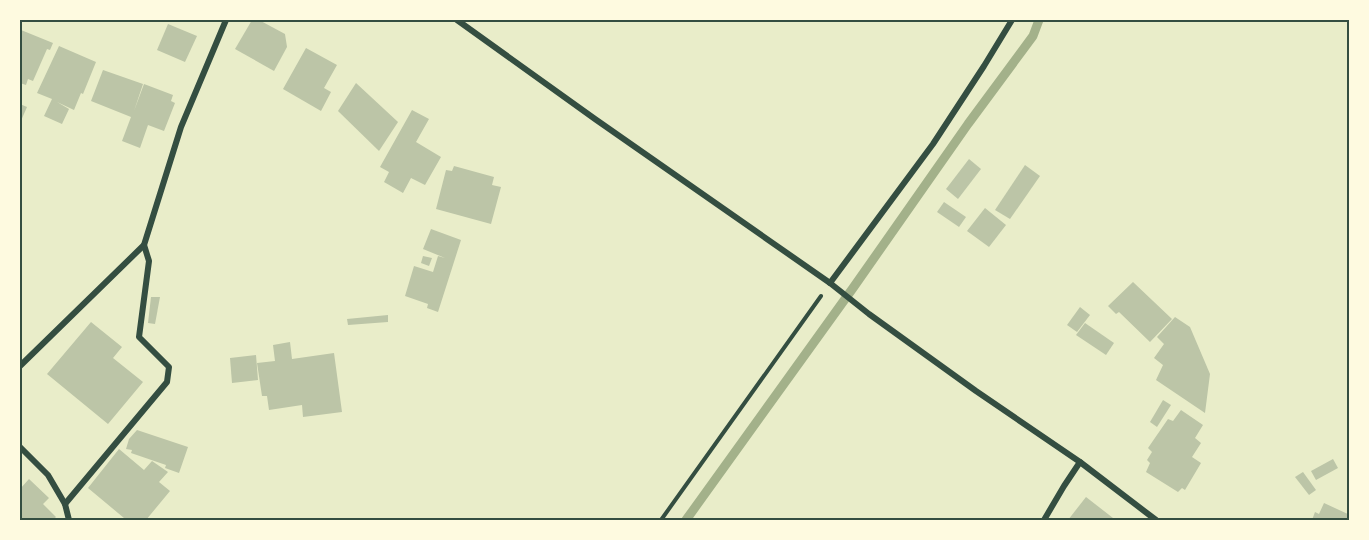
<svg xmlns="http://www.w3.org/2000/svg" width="1369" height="540" font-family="'Work Sans',sans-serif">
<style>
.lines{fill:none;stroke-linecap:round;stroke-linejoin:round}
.stream{stroke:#a3b18a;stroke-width:9}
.building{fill:#bcc5a7}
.path{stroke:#344e41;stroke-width:4}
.minor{stroke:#344e41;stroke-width:6}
.neatline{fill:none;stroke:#344e41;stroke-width:2}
</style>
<rect width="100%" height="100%" fill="#e9edc9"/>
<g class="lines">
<!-- stream -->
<path class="stream" d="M 686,520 L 853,288 L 968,124 L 1033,36 L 1039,20"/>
</g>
<!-- building -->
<g class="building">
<path d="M 252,20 L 259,20 L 285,34 L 287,47 L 274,71 L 235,49 Z"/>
<path d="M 168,24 L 197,36 L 185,62 L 157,50 Z"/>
<path d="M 21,30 L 53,43 L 50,50 L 47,49 L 33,81 L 28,79 L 26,85 L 20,83 L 20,34 Z"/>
<path d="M 59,46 L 96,62 L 83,94 L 81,93 L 74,110 L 57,102 L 69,109 L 62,124 L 44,116 L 52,99 L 37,93 Z"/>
<path d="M 306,48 L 337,65 L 324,88 L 331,92 L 321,111 L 283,89 Z"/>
<path d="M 103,70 L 143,84 L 134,111 L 144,84 L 173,95 L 171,101 L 175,103 L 164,131 L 148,125 L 140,148 L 122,141 L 131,117 L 91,101 Z"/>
<path d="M 356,83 L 398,122 L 379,151 L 338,111 Z"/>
<path d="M 20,104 L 27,107 L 20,123 Z"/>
<path d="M 412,110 L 429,119 L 416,142 L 441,157 L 425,185 L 411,178 L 403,193 L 384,182 L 389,172 L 380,167 Z"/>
<path d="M 969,159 L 981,169 L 958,199 L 946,189 Z"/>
<path d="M 1025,165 L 1040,176 L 1010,219 L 995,210 Z"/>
<path d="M 454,166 L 494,177 L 492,185 L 501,187 L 491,224 L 436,209 L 446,170 L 452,171 Z"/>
<path d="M 944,202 L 966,217 L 959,227 L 937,212 Z"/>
<path d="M 985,208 L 1006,225 L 989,247 L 967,231 Z"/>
<path d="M 431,229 L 461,240 L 438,312 L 427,308 L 428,304 L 405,296 L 414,266 L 433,272 L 438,256 L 445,258 L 423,249 Z"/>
<path d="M 423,256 L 432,258 L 429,266 L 421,263 Z"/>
<path d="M 1133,282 L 1172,319 L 1150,342 L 1119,312 L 1116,314 L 1108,306 Z"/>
<path d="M 151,297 L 160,297 L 155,324 L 148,323 Z"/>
<path d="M 1080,307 L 1090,315 L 1077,332 L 1067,325 Z"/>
<path d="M 388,315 L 388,322 L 348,325 L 347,319 Z"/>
<path d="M 1175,317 L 1190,327 L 1210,374 L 1205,413 L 1156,380 L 1163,365 L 1154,358 L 1164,344 L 1157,337 Z"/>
<path d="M 91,322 L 122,347 L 113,358 L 143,382 L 108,424 L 47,374 Z"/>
<path d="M 1085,323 L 1114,343 L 1106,355 L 1076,335 Z"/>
<path d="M 290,342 L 292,359 L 334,353 L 342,412 L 303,417 L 302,405 L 269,410 L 267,396 L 262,396 L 257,363 L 275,361 L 273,345 Z"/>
<path d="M 256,355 L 258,380 L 232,383 L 230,358 Z"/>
<path d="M 1163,400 L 1171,405 L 1157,427 L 1150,422 Z"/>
<path d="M 1181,410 L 1203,425 L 1195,438 L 1201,443 L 1192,457 L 1201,463 L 1185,490 L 1182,488 L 1178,492 L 1146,472 L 1150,463 L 1147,460 L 1152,452 L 1148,448 L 1168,419 L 1173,421 Z"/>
<path d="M 137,430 L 188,447 L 179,473 L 165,468 L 166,465 L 131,453 L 132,450 L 126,449 L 129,439 Z"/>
<path d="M 119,449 L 144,470 L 152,461 L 168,472 L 159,482 L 170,491 L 146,520 L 122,520 L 124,518 L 88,488 Z"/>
<path d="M 1333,459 L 1338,468 L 1316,480 L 1311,471 Z"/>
<path d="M 1303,472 L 1316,490 L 1309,495 L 1295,477 Z"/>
<path d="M 29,479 L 49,498 L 43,504 L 56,517 L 53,520 L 20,520 L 20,489 Z"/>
<path d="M 1086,497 L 1113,518 L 1112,520 L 1068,520 Z"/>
<path d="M 1324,503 L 1350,515 L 1350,520 L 1312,520 L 1315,512 L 1319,514 Z"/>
</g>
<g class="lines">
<!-- path -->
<path class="path" d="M 661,520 L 821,296"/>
<!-- minor -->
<g class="minor">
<path d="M 457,20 L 595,119 L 830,283 L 869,314 L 976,391 L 1080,462 L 1156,520"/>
<path d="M 830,283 L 933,144 L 984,66 L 1012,20"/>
<path d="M 20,366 L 144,245 L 181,127 L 226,20"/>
<path d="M 20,447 L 48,475 L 65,504 L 69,520"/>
<path d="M 65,504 L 167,382 L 169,367 L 139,337 L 149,261 L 144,245"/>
<path d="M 1044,520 L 1064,486 L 1080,462"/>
</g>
</g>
<!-- border -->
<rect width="1369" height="540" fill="none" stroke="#fefae0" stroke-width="42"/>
<rect x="21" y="21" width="1327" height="498" class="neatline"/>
</svg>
